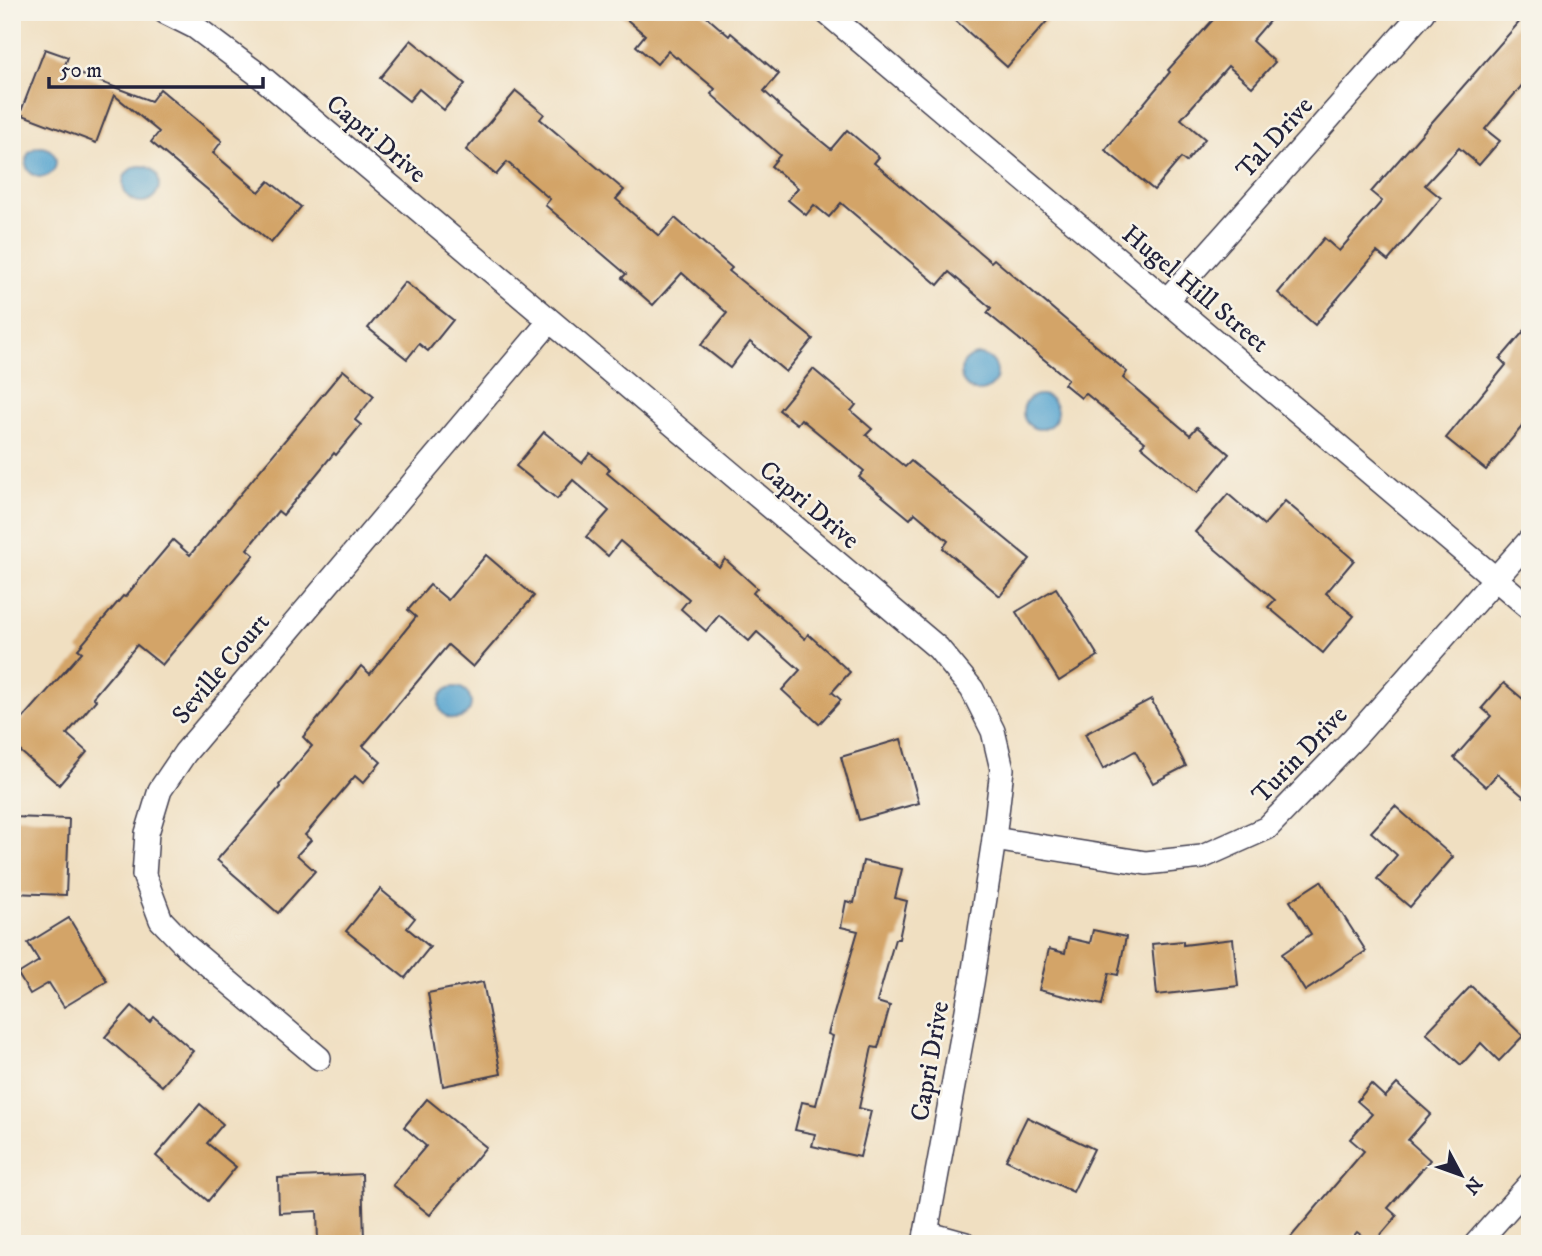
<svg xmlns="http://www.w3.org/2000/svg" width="1542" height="1256" font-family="'IM FELL DW Pica',serif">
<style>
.water{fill:#56a4cf;stroke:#3c6385;stroke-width:2}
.building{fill:#d3a468}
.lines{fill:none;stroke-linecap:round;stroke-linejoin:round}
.street-casing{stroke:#413e4f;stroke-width:26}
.street{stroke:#fff;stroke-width:23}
.labels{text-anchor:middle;stroke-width:5;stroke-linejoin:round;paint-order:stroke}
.street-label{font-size:26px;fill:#22223b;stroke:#f7f3e8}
</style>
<rect width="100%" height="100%" fill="#f7f3e8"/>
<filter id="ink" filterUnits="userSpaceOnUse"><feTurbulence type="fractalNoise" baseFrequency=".0143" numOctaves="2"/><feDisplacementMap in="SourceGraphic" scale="14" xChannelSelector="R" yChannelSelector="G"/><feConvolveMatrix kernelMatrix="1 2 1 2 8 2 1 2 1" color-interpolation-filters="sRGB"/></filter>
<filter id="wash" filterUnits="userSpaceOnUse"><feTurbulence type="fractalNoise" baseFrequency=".00686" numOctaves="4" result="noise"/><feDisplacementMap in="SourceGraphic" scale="28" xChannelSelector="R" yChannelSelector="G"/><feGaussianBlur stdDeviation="1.57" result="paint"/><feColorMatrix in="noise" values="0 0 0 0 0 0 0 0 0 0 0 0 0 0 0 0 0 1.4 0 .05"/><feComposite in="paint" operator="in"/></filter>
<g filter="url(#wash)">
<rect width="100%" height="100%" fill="#f0dfc1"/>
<!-- water -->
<g class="water">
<circle cx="41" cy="162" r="15"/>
<circle cx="141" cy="184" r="18"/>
<circle cx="979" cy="373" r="18"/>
<circle cx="1040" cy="412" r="17"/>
<circle cx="455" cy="703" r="16"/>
</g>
<g id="blocks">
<!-- building -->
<g class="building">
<path d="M 618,12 L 701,12 L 729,36 L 731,33 L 779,74 L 764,91 L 778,104 L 777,105 L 831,149 L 847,130 L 879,157 L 874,163 L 991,262 L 994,259 L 1127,372 L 1123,378 L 1190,435 L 1197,427 L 1229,454 L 1197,493 L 1141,446 L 1145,442 L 1085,393 L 1081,398 L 1064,384 L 1068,379 L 987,313 L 991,308 L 949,272 L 938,285 L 841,203 L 829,217 L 814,205 L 806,215 L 788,200 L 798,188 L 771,166 L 780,155 L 711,94 L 715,89 L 677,57 L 676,58 L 668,51 L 657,64 L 636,46 L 645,35 Z"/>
<path d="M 946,12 L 1055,12 L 1007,67 Z"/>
<path d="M 1220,12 L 1277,12 L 1252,41 L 1275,62 L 1252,87 L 1228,66 L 1181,119 L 1205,139 L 1186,162 L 1181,158 L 1154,190 L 1105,150 L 1170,72 L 1168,70 Z"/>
<path d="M 1528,12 L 1530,76 L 1485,129 L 1500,141 L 1479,165 L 1459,148 L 1425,185 L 1441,198 L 1388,261 L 1377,252 L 1315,325 L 1278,293 L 1324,238 L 1339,251 L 1382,201 L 1371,192 Z"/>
<path d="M 411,40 L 465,84 L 444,110 L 419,89 L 409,101 L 380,78 Z"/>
<path d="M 45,49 L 68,57 L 64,68 L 151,101 L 160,89 L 222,141 L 213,153 L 259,192 L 269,181 L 301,207 L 271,243 L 151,142 L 159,132 L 114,95 L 96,143 L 20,114 Z"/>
<path d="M 516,91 L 544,114 L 540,119 L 624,190 L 616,199 L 659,236 L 675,218 L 732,268 L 729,271 L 813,339 L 786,372 L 750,342 L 730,368 L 701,345 L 727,313 L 682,273 L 653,305 L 622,278 L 626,274 L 545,205 L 550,199 L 507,162 L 496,175 L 466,150 Z"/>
<path d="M 405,282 L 453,320 L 428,351 L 419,344 L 407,359 L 368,328 Z"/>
<path d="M 1530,324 L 1530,417 L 1486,470 L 1446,438 L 1506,365 L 1500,359 Z"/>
<path d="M 813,369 L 856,405 L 851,411 L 872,429 L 866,435 L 905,467 L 911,461 L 1030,559 L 1000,596 L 943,548 L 948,541 L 915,513 L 910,519 L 859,477 L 864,471 L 801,419 L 797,424 L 779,410 Z"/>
<path d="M 343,370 L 374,396 L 355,420 L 361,425 L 336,455 L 334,453 L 283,515 L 278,511 L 247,549 L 254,555 L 162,665 L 137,645 L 93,697 L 96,700 L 67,734 L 87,752 L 59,785 L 12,744 L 12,731 L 82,652 L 78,649 L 123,596 L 125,597 L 173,540 L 190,555 Z"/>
<path d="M 544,432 L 582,463 L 590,453 L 610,469 L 607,473 L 719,567 L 725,559 L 757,588 L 753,593 L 805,639 L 808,634 L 850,672 L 832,692 L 841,700 L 819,724 L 782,690 L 800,670 L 757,632 L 749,641 L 719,615 L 706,631 L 681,609 L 689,599 L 620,541 L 608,556 L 586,537 L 609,511 L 573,480 L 557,499 L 516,466 Z"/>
<path d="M 1228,494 L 1264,525 L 1285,501 L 1354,560 L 1326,593 L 1354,616 L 1323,653 L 1268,607 L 1275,600 L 1195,532 Z"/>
<path d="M 486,555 L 534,596 L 473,667 L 448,645 L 363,746 L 381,762 L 363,783 L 355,776 L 305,835 L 311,840 L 297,855 L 315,871 L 278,913 L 217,860 L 280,787 L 279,785 L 312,746 L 303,737 L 361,666 L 370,674 L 416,617 L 408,610 L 430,585 L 448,600 Z"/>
<path d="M 1056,588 L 1098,656 L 1059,681 L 1016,612 Z"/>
<path d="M 1504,683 L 1530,705 L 1530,802 L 1497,774 L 1486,787 L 1454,758 L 1491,716 L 1482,708 Z"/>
<path d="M 1151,699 L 1186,766 L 1153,783 L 1135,751 L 1103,769 L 1085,734 Z"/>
<path d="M 901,739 L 919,803 L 859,820 L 841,757 Z"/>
<path d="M 1395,806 L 1453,857 L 1410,907 L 1377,879 L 1397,855 L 1371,832 Z"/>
<path d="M 12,817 L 69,819 L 66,895 L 12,893 Z"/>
<path d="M 863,861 L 902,869 L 895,898 L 907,901 L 899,939 L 895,939 L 877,1002 L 890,1006 L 878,1048 L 872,1047 L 859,1108 L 871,1111 L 860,1157 L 812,1146 L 815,1134 L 795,1130 L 802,1102 L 816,1105 L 833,1036 L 828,1034 L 858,931 L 841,927 L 846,901 L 854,903 Z"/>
<path d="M 1321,881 L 1366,951 L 1305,991 L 1282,954 L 1311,934 L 1290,901 Z"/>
<path d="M 380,889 L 415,918 L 407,928 L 430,947 L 405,978 L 346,931 Z"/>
<path d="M 69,918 L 107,981 L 64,1007 L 49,983 L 30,994 L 18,974 L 39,961 L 28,943 Z"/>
<path d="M 1093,930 L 1126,937 L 1118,975 L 1109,973 L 1102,1005 L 1039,990 L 1049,949 L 1065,953 L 1068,938 L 1090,943 Z"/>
<path d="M 1233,939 L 1238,986 L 1157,995 L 1152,944 L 1183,941 L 1183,945 Z"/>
<path d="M 483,982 L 501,1074 L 443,1086 L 428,993 Z"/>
<path d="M 1471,986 L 1523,1036 L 1499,1061 L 1481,1043 L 1461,1065 L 1426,1033 Z"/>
<path d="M 132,1006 L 150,1022 L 154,1017 L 193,1051 L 162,1086 L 105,1037 Z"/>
<path d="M 1371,1084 L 1385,1097 L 1397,1084 L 1431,1114 L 1408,1140 L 1430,1160 L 1388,1208 L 1397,1216 L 1373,1244 L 1357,1232 L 1347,1244 L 1285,1244 L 1364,1151 L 1350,1139 L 1372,1114 L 1357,1101 Z"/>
<path d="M 427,1099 L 486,1147 L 430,1215 L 393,1185 L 426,1146 L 404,1127 Z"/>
<path d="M 200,1104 L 223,1124 L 207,1143 L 236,1167 L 208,1201 L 156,1156 Z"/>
<path d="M 1027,1117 L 1094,1149 L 1073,1192 L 1006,1160 Z"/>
<path d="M 362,1174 L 364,1239 L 318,1241 L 317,1211 L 279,1213 L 278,1178 Z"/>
</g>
</g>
</g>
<g filter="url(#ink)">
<use href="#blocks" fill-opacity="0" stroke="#413e4f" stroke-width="2"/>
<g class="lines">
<defs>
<g id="street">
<path d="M 165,12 L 195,27 L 259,75 L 938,648 L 972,689 L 993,731 L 1002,769 L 994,839 L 972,983 L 924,1244"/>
<path d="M 826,12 L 1530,608"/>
<path d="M 1167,300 L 1423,12"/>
<path d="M 994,839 L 1146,863 L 1202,857 L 1267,828 L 1354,738 L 1530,540"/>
<path d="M 319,1058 L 186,946 L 161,920 L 144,875 L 147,833 L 160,790 L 185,753 L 550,321"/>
<path d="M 926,1233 L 966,1244"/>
<path d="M 1476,1244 L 1530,1184"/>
</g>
</defs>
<!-- street casing -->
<use href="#street" class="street-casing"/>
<!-- street -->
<use href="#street" class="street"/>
</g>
</g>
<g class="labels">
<!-- street labels -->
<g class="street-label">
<text transform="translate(1274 137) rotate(-48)" y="9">Tal Drive</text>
<text transform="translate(377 138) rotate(40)" y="9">Capri Drive</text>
<text transform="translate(1196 288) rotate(40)" y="9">Hugel Hill Street</text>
<text transform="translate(810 504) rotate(40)" y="9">Capri Drive</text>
<text transform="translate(220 668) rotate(-50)" y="9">Seville Court</text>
<text transform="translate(1299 754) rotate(-46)" y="9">Turin Drive</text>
<text transform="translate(929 1061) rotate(-80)" y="9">Capri Drive</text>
</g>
</g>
<!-- margin -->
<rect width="1542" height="1256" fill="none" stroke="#f7f3e8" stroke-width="42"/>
<!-- north arrow -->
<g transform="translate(1461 1175) rotate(131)" stroke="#f7f3e8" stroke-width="5" paint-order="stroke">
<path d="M0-5L12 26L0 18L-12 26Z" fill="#22223b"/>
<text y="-10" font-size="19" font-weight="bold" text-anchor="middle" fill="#22223b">N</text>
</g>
<!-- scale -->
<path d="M49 77v10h214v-10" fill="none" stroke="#22223b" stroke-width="3.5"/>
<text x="60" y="77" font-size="21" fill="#22223b" stroke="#f7f3e8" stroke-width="5" paint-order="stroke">50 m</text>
</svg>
